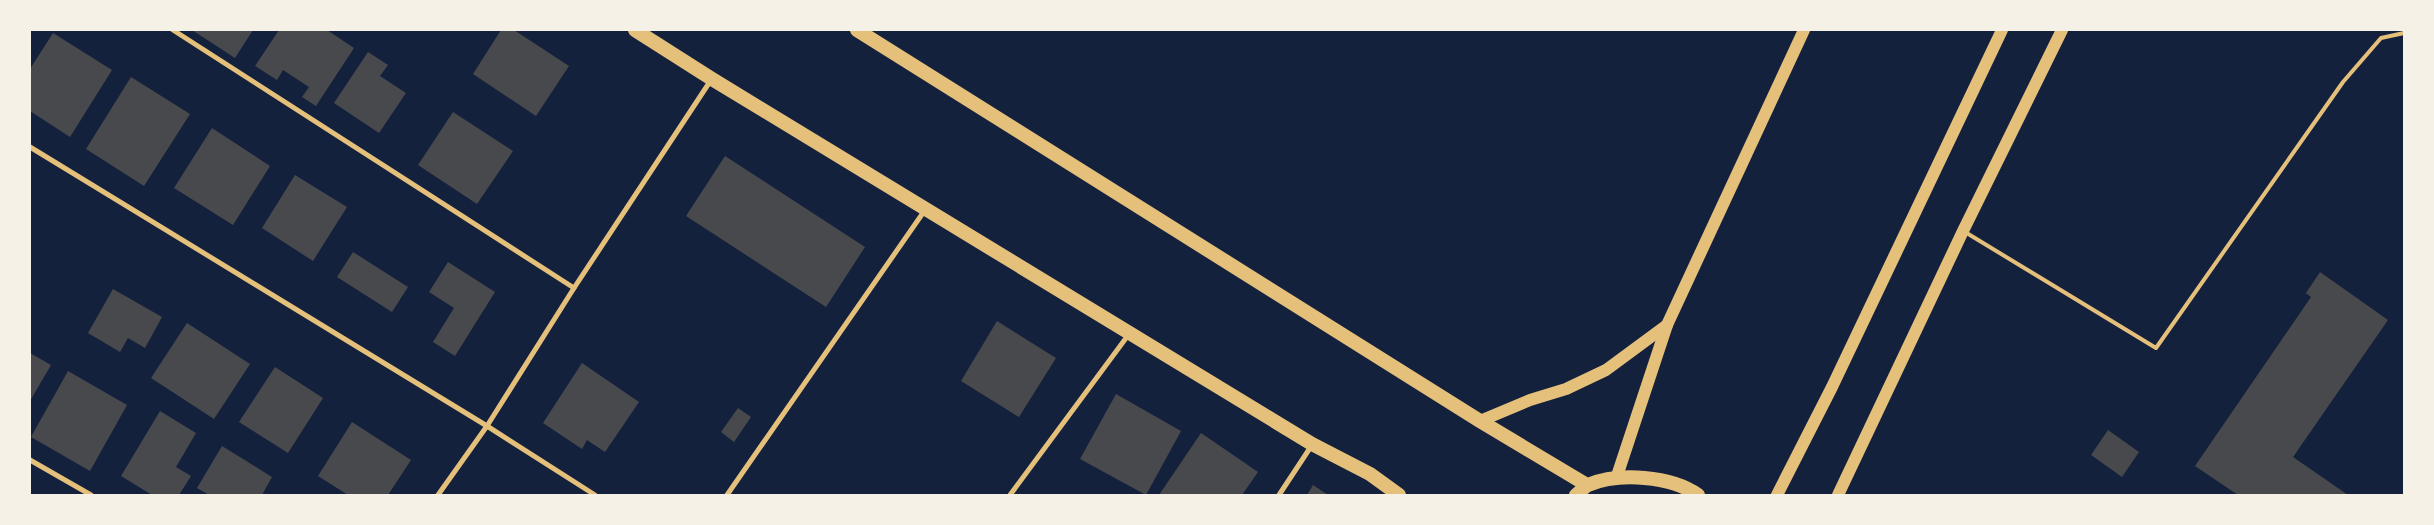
<svg xmlns="http://www.w3.org/2000/svg" width="2434" height="525" font-family="'Public Sans',sans-serif">
<style>
.building{fill:#48494c}
.lines{fill:none;stroke-linecap:round;stroke-linejoin:round}
.service{stroke:#e5c07b;stroke-width:4}
.minor{stroke:#e5c07b;stroke-width:5}
.primary{stroke:#e5c07b;stroke-width:12}
.trunk{stroke:#e5c07b;stroke-width:14}
</style>
<rect width="100%" height="100%" fill="#14213d"/>
<!-- building -->
<g class="building">
<path d="M 192,30 L 253,30 L 235,58 Z"/>
<path d="M 279,30 L 327,30 L 354,48 L 316,106 L 302,97 L 309,87 L 283,70 L 277,80 L 255,66 Z"/>
<path d="M 501,30 L 514,30 L 569,66 L 536,116 L 473,74 Z"/>
<path d="M 53,33 L 112,70 L 70,137 L 30,111 L 30,69 Z"/>
<path d="M 368,52 L 388,65 L 380,76 L 406,93 L 379,133 L 334,103 Z"/>
<path d="M 131,77 L 190,114 L 144,186 L 86,149 Z"/>
<path d="M 453,112 L 513,151 L 477,204 L 418,165 Z"/>
<path d="M 212,128 L 270,166 L 233,225 L 174,188 Z"/>
<path d="M 725,156 L 865,247 L 826,307 L 686,216 Z"/>
<path d="M 295,175 L 347,207 L 313,261 L 262,228 Z"/>
<path d="M 353,252 L 408,287 L 392,312 L 337,277 Z"/>
<path d="M 448,262 L 495,292 L 455,356 L 433,342 L 454,308 L 429,292 Z"/>
<path d="M 2320,272 L 2388,320 L 2293,457 L 2348,495 L 2238,495 L 2195,466 L 2311,297 L 2306,293 Z"/>
<path d="M 113,289 L 162,317 L 145,348 L 128,338 L 120,352 L 88,333 Z"/>
<path d="M 997,321 L 1056,358 L 1019,417 L 961,381 Z"/>
<path d="M 187,323 L 250,364 L 214,419 L 151,378 Z"/>
<path d="M 30,353 L 51,365 L 30,401 Z"/>
<path d="M 582,363 L 639,402 L 605,452 L 587,440 L 582,449 L 543,423 Z"/>
<path d="M 275,367 L 323,398 L 288,453 L 239,422 Z"/>
<path d="M 68,371 L 127,405 L 90,471 L 31,437 Z"/>
<path d="M 1116,394 L 1181,431 L 1146,495 L 1080,459 Z"/>
<path d="M 738,408 L 751,417 L 734,442 L 721,432 Z"/>
<path d="M 160,411 L 196,433 L 176,467 L 191,476 L 179,495 L 152,495 L 121,476 Z"/>
<path d="M 352,422 L 411,460 L 388,495 L 348,495 L 318,476 Z"/>
<path d="M 2108,430 L 2139,452 L 2122,477 L 2091,455 Z"/>
<path d="M 1201,433 L 1258,472 L 1242,495 L 1159,495 Z"/>
<path d="M 222,446 L 272,477 L 262,495 L 209,495 L 197,488 Z"/>
<path d="M 1313,485 L 1328,495 L 1307,495 Z"/>
</g>
<g class="lines">
<!-- service -->
<path class="service" d="M 1965,232 L 2156,348 L 2343,82 L 2381,38 L 2404,33"/>
<!-- minor -->
<g class="minor">
<path d="M 173,30 L 574,288"/>
<path d="M 30,147 L 487,426 L 595,495"/>
<path d="M 30,460 L 91,495"/>
<path d="M 438,495 L 487,426 L 574,288 L 711,80"/>
<path d="M 727,495 L 925,210"/>
<path d="M 1010,495 L 1129,334"/>
<path d="M 1279,495 L 1312,445"/>
</g>
<!-- primary -->
<g class="primary">
<path d="M 1480,421 L 1530,400 L 1566,389 L 1606,370 L 1667,325"/>
<path d="M 1616,479 L 1667,325 L 1804,30"/>
<path d="M 1777,495 L 1832,387 L 2002,30"/>
<path d="M 1838,495 L 1963,231 L 2062,30"/>
</g>
<!-- trunk -->
<g class="trunk">
<path d="M 635,30 L 712,79 L 1312,444 L 1370,474 L 1399,495"/>
<path d="M 857,30 L 1480,421 L 1587,485"/>
<path d="M 1576,495 C 1580,492 1584,487 1588,485 C 1619,472 1671,476 1698,495"/>
</g>
</g>
<!-- border -->
<rect width="2434" height="525" fill="none" stroke="#f6f1e7" stroke-width="62"/>
</svg>
